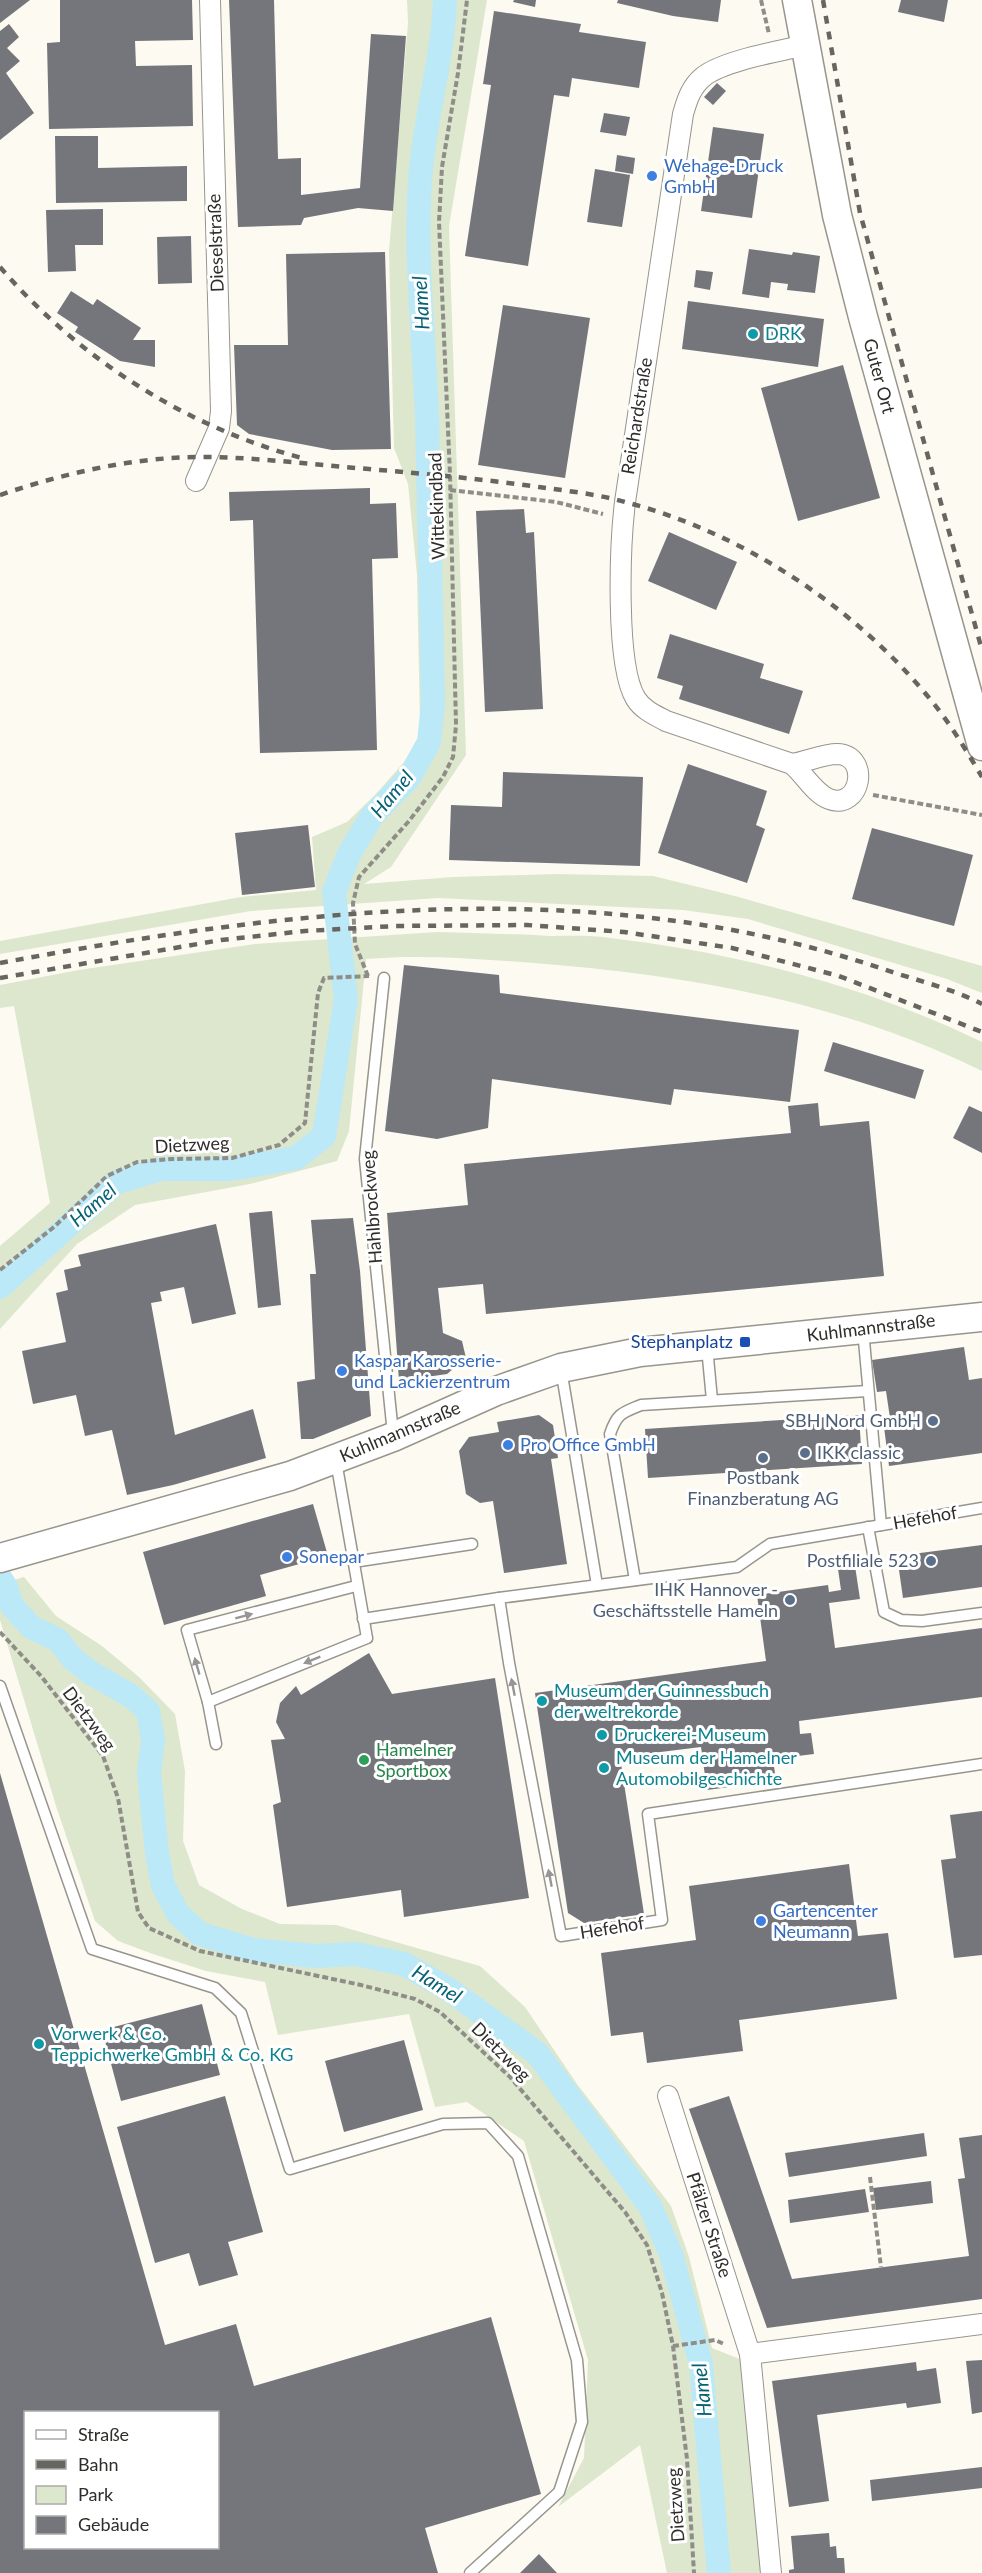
<svg xmlns="http://www.w3.org/2000/svg" width="982" height="2573" font-family="Lato,sans-serif">
<style>
.green{fill:#dce7ce}
.lines{fill:none;stroke-linecap:round;stroke-linejoin:round}
.canal{stroke:#bbe9f7;stroke-width:24}
.building{fill:#75757c;fill-rule:evenodd}
.lane-casing{stroke:#98958d;stroke-width:13}
.street-casing{stroke:#98958d;stroke-width:22}
.secondary-casing{stroke:#98958d;stroke-width:31}
.path{stroke:#8f8d87;stroke-width:4;stroke-dasharray:6 3;stroke-linecap:butt}
.lane{stroke:#fff;stroke-width:10}
.street{stroke:#fff;stroke-width:20}
.secondary{stroke:#fff;stroke-width:28}
.rail{stroke:#676560;stroke-width:4.5;stroke-dasharray:8 8;stroke-linecap:butt}
.oneway{fill:#989695}
.shop-dot{fill:#3f7fe0;stroke:#fff;stroke-width:2}
.culture-dot{fill:#0f9aa8;stroke:#fff;stroke-width:2}
.transit-dot{fill:#1a4fb4;stroke:#fff;stroke-width:2}
.service-dot{fill:#5c6f8a;stroke:#fff;stroke-width:2}
.leisure-dot{fill:#2e9e5b;stroke:#fff;stroke-width:2}
.labels{text-anchor:middle;stroke-width:6;stroke-linejoin:round;paint-order:stroke}
.shop-label{font-size:18px;fill:#366cbe;stroke:#fff;text-anchor:start}
.street-label{font-size:18px;fill:#302e2b;stroke:#fff}
.culture-label{font-size:18px;fill:#0d838f;stroke:#fff;text-anchor:start}
.transit-label{font-size:18px;fill:#164399;stroke:#fff;text-anchor:end}
.service-label{font-size:18px;fill:#4e5e75;stroke:#fff;text-anchor:end}
.leisure-label{font-size:18px;fill:#27864d;stroke:#fff;text-anchor:start}
.water-label{font-size:20px;font-style:italic;fill:#066175;stroke:#fff}
</style>
<rect width="100%" height="100%" fill="#fdfaf1"/>
<!-- green -->
<g class="green">
<path d="M 407,0 L 487,0 L 449,226 L 466,755 L 391,867 L 364,884 L 453,877 L 556,874 L 653,876 L 735,896 L 982,966 L 982,993 L 947,979 L 748,919 L 683,910 L 438,898 L 251,911 L 0,954 L 0,941 L 241,897 L 316,890 L 312,837 L 347,822 L 375,795 L 413,752 L 420,736 L 420,723 L 417,575 L 408,484 L 394,448 L 389,251 L 408,23 Z"/>
<path d="M 437,932 C 475,933 513,934 551,936 C 570,936 591,935 610,938 C 737,953 867,986 982,1042 L 982,1071 C 842,1002 689,975 534,963 C 478,959 422,954 366,959 L 349,1131 L 337,1161 L 250,1184 L 135,1205 L 77,1244 L 0,1329 L 0,1246 L 50,1203 L 14,1006 L 0,1008 L 0,985 L 79,970 L 255,944 Z"/>
<path d="M 24,1577 L 56,1616 L 102,1646 L 139,1677 L 175,1714 L 185,1771 L 183,1841 L 199,1885 L 242,1909 L 280,1924 L 336,1925 L 480,1966 L 525,2007 L 577,2084 L 671,2206 L 689,2257 L 712,2348 L 742,2360 L 768,2573 L 667,2573 L 640,2445 L 558,2507 L 584,2458 L 588,2360 L 524,2141 L 467,2102 L 435,2107 L 409,2014 L 278,2035 L 265,1982 L 206,1971 L 153,1954 L 118,1941 L 95,1921 L 56,1806 L 0,1620 L 0,1584 Z"/>
</g>
<g class="lines">
<!-- canal -->
<g class="canal">
<path d="M 0,1287 L 117,1182 L 161,1169 L 231,1169 L 296,1158 L 324,1136 L 346,999 L 334,892 L 349,854 L 372,816 L 409,778 L 429,742 L 433,704 C 431,608 429,512 427,417 C 424,338 415,259 420,180 C 424,120 443,60 445,0"/>
<path d="M 0,1578 L 6,1587 L 12,1606 L 31,1627 L 58,1640 L 72,1658 L 91,1673 L 131,1696 L 148,1711 L 153,1739 L 149,1772 L 157,1853 L 163,1885 L 178,1914 L 200,1934 L 253,1950 L 315,1956 L 356,1954 L 404,1964 L 448,1989 L 537,2053 L 650,2206 L 671,2254 L 701,2364 L 719,2573"/>
</g>
</g>
<!-- building -->
<g class="building">
<path d="M 0,0 L 30,0 L 0,23 Z"/>
<path d="M 60,0 L 192,0 L 193,40 L 135,41 L 136,66 L 192,65 L 193,126 L 49,129 L 47,43 L 60,42 Z"/>
<path d="M 229,0 L 274,0 L 278,159 L 301,158 L 301,195 L 360,188 L 371,34 L 406,36 L 393,211 L 358,208 L 304,218 L 301,225 L 238,227 Z"/>
<path d="M 514,0 L 536,0 L 535,7 L 513,2 Z"/>
<path d="M 618,0 L 721,0 L 718,22 L 673,16 L 617,3 Z"/>
<path d="M 901,0 L 948,0 L 944,22 L 898,12 Z"/>
<path d="M 494,11 L 581,24 L 579,32 L 646,42 L 639,88 L 572,78 L 569,97 L 554,95 L 528,266 L 465,256 L 491,85 L 483,84 Z"/>
<path d="M 9,24 L 19,37 L 7,48 L 20,61 L 6,73 L 34,113 L 0,140 L 0,31 Z"/>
<path d="M 717,83 L 726,91 L 713,105 L 704,97 Z"/>
<path d="M 604,113 L 630,117 L 626,136 L 600,132 Z"/>
<path d="M 713,127 L 764,134 L 752,218 L 701,211 Z"/>
<path d="M 55,136 L 98,136 L 98,168 L 187,166 L 187,201 L 56,203 Z"/>
<path d="M 617,155 L 635,158 L 633,174 L 615,171 Z"/>
<path d="M 595,169 L 630,175 L 622,227 L 587,222 Z"/>
<path d="M 103,209 L 103,245 L 75,245 L 76,271 L 48,272 L 46,210 Z"/>
<path d="M 191,236 L 192,283 L 158,284 L 157,237 Z"/>
<path d="M 749,249 L 792,255 L 793,252 L 820,256 L 815,293 L 787,290 L 788,284 L 771,282 L 769,298 L 742,294 Z"/>
<path d="M 385,252 L 391,449 L 332,450 L 249,434 L 237,425 L 234,345 L 288,345 L 286,254 Z"/>
<path d="M 696,270 L 713,272 L 710,290 L 694,287 Z"/>
<path d="M 71,291 L 93,305 L 97,299 L 141,328 L 133,340 L 155,340 L 155,367 L 120,361 L 75,332 L 78,327 L 57,313 Z"/>
<path d="M 688,301 L 824,319 L 818,367 L 682,349 Z"/>
<path d="M 503,305 L 590,318 L 565,478 L 478,465 Z"/>
<path d="M 843,365 L 880,498 L 798,521 L 761,388 Z"/>
<path d="M 370,488 L 370,504 L 396,503 L 398,558 L 372,559 L 377,750 L 260,753 L 253,520 L 230,521 L 229,492 Z"/>
<path d="M 524,509 L 526,533 L 534,532 L 543,709 L 485,712 L 476,511 Z"/>
<path d="M 669,532 L 737,562 L 716,610 L 648,581 Z"/>
<path d="M 670,634 L 764,664 L 760,678 L 803,691 L 789,734 L 679,699 L 683,686 L 657,678 Z"/>
<path d="M 688,764 L 767,791 L 756,825 L 765,829 L 747,883 L 658,853 Z"/>
<path d="M 503,772 L 643,777 L 640,866 L 449,860 L 451,805 L 502,807 Z"/>
<path d="M 308,825 L 315,887 L 242,895 L 235,833 Z"/>
<path d="M 872,828 L 973,855 L 954,926 L 852,899 Z"/>
<path d="M 404,965 L 499,975 L 500,993 L 799,1030 L 790,1102 L 674,1089 L 671,1105 L 492,1079 L 488,1128 L 437,1139 L 385,1131 Z"/>
<path d="M 833,1042 L 924,1070 L 915,1099 L 824,1071 Z"/>
<path d="M 818,1103 L 820,1126 L 869,1121 L 884,1276 L 486,1314 L 483,1284 L 438,1288 L 443,1333 L 462,1341 L 466,1358 L 447,1374 L 399,1381 L 387,1213 L 468,1205 L 464,1164 L 791,1133 L 788,1106 Z"/>
<path d="M 969,1106 L 982,1112 L 982,1153 L 953,1138 Z"/>
<path d="M 272,1211 L 281,1305 L 258,1308 L 249,1213 Z"/>
<path d="M 353,1218 L 360,1271 L 371,1416 L 313,1439 L 301,1439 L 297,1382 L 315,1379 L 310,1274 L 316,1274 L 311,1220 Z"/>
<path d="M 216,1224 L 236,1314 L 192,1324 L 184,1287 L 160,1292 L 162,1301 L 151,1303 L 175,1435 L 253,1409 L 266,1458 L 173,1485 L 127,1495 L 112,1430 L 85,1436 L 76,1395 L 33,1404 L 22,1351 L 66,1342 L 56,1293 L 68,1290 L 64,1270 L 81,1266 L 78,1255 Z"/>
<path d="M 964,1347 L 969,1380 L 982,1378 L 982,1453 L 889,1466 L 883,1419 L 890,1418 L 886,1391 L 877,1392 L 872,1360 Z"/>
<path d="M 539,1415 L 553,1425 L 558,1458 L 551,1459 L 567,1564 L 504,1573 L 493,1501 L 480,1503 L 466,1494 L 459,1451 L 469,1437 L 499,1432 L 497,1422 Z"/>
<path d="M 859,1415 L 862,1464 L 648,1478 L 645,1429 Z"/>
<path d="M 313,1504 L 328,1556 L 260,1575 L 266,1596 L 164,1625 L 143,1552 Z"/>
<path d="M 982,1545 L 982,1587 L 903,1598 L 897,1556 Z"/>
<path d="M 855,1566 L 860,1599 L 829,1603 L 835,1648 L 982,1628 L 982,1697 L 799,1721 L 800,1734 L 811,1733 L 814,1754 L 773,1759 L 776,1781 L 707,1790 L 701,1747 L 620,1757 L 644,1914 L 584,1923 L 568,1913 L 535,1693 L 766,1661 L 757,1595 L 828,1585 L 829,1592 L 841,1590 L 838,1569 Z"/>
<path d="M 369,1653 L 392,1694 L 495,1678 L 529,1898 L 404,1917 L 401,1890 L 287,1907 L 273,1805 L 281,1802 L 271,1740 L 285,1739 L 276,1722 L 280,1703 L 296,1686 L 301,1695 Z"/>
<path d="M 0,1773 L 165,2345 L 236,2324 L 254,2386 L 491,2317 L 541,2494 L 425,2528 L 438,2573 L 0,2573 ZM 26,2412 L 218,2412 L 218,2548 L 26,2548 Z"/>
<path d="M 982,1811 L 982,1955 L 954,1958 L 941,1860 L 956,1858 L 950,1815 Z"/>
<path d="M 849,1864 L 858,1936 L 888,1933 L 897,1999 L 739,2020 L 743,2051 L 647,2063 L 643,2032 L 611,2036 L 601,1953 L 696,1940 L 689,1886 Z"/>
<path d="M 202,2004 L 220,2075 L 121,2101 L 102,2030 Z"/>
<path d="M 404,2040 L 423,2110 L 344,2132 L 325,2061 Z"/>
<path d="M 225,2096 L 263,2232 L 228,2242 L 238,2275 L 199,2286 L 189,2253 L 155,2263 L 117,2127 Z"/>
<path d="M 729,2096 L 792,2279 L 969,2256 L 958,2179 L 965,2178 L 959,2138 L 982,2135 L 982,2299 L 767,2328 L 689,2109 Z"/>
<path d="M 924,2133 L 927,2156 L 789,2177 L 785,2153 Z"/>
<path d="M 931,2181 L 933,2203 L 876,2210 L 873,2188 Z"/>
<path d="M 865,2189 L 869,2212 L 790,2223 L 788,2200 Z"/>
<path d="M 982,2360 L 982,2412 L 972,2414 L 966,2361 Z"/>
<path d="M 916,2362 L 917,2371 L 936,2368 L 941,2403 L 907,2408 L 906,2403 L 817,2415 L 829,2501 L 789,2507 L 772,2381 Z"/>
<path d="M 982,2467 L 982,2488 L 872,2501 L 870,2480 Z"/>
<path d="M 829,2533 L 830,2547 L 836,2546 L 837,2558 L 844,2558 L 845,2573 L 789,2573 L 789,2570 L 794,2569 L 791,2536 Z"/>
<path d="M 539,2554 L 557,2573 L 520,2573 Z"/>
</g>
<g class="lines">
<defs>
<g id="lane">
<path d="M 384,978 L 365,1159 L 393,1434"/>
<path d="M 863,1330 L 881,1525"/>
<path d="M 707,1347 L 712,1400"/>
<path d="M 561,1369 L 597,1585"/>
<path d="M 982,1508 L 770,1544 L 737,1567 L 499,1598 L 509,1663 L 561,1936 L 662,1920 L 648,1814 L 982,1764"/>
<path d="M 868,1527 L 884,1612 L 901,1620 L 922,1621 L 982,1613"/>
<path d="M 353,1562 L 472,1544"/>
<path d="M 635,1580 L 610,1434 C 617,1413 622,1413 641,1405 L 868,1391"/>
<path d="M 363,1619 L 499,1598"/>
<path d="M 0,1686 L 92,1949 L 215,1988 L 241,2013 L 290,2169 L 443,2124 L 488,2123 L 518,2156 L 577,2360 L 582,2422 L 559,2492 L 470,2573"/>
<path d="M 208,1702 L 367,1638 L 336,1461"/>
<path d="M 216,1744 L 208,1702 L 187,1630 L 356,1586"/>
</g>
<g id="street">
<path d="M 196,481 L 219,428 L 221,411 L 210,0"/>
<path d="M 792,764 C 806,762 823,754 837,754 C 871,755 861,811 829,799 C 814,793 804,774 792,764 L 666,721 C 655,715 643,710 636,699 C 615,666 620,544 625,502 L 683,114 C 687,100 691,87 703,77 C 722,61 780,51 806,45"/>
<path d="M 668,2096 L 750,2354"/>
<path d="M 771,2573 L 750,2354 L 982,2324"/>
</g>
<g id="secondary">
<path d="M 797,0 L 837,215 L 863,317 L 982,746"/>
<path d="M 0,1558 L 290,1476 L 393,1437 L 496,1391 L 561,1368 L 640,1352 L 982,1317"/>
</g>
</defs>
<!-- lane casing -->
<use href="#lane" class="lane-casing"/>
<!-- street casing -->
<use href="#street" class="street-casing"/>
<!-- secondary casing -->
<use href="#secondary" class="secondary-casing"/>
<!-- path -->
<g class="path">
<path d="M 761,0 L 769,34"/>
<path d="M 450,490 L 556,502 L 603,514"/>
<path d="M 873,795 L 982,815"/>
<path d="M 368,976 L 355,944 L 353,903 L 359,877 L 409,821 L 443,777 L 453,757 L 456,725 L 450,475 L 439,222 L 442,167 L 458,73 L 467,0"/>
<path d="M 0,1270 L 54,1227 L 107,1176 L 137,1162 L 172,1159 L 232,1158 L 279,1145 L 305,1123 L 318,993 L 324,978 L 369,976"/>
<path d="M 0,1632 L 41,1676 L 103,1756 L 118,1798 L 138,1912 L 149,1928 L 200,1951 L 361,1985 L 415,1999 L 440,2012 L 510,2077 L 625,2212 L 647,2245 L 662,2293 L 673,2346 L 687,2459 L 694,2573"/>
<path d="M 870,2177 L 881,2267"/>
<path d="M 673,2346 L 715,2340 L 724,2344"/>
</g>
<!-- lane -->
<use href="#lane" class="lane"/>
<!-- street -->
<use href="#street" class="street"/>
<!-- secondary -->
<use href="#secondary" class="secondary"/>
<!-- rail -->
<g class="rail">
<path d="M 823,0 L 860,213 L 982,650"/>
<path d="M 0,267 C 78,358 186,427 302,458"/>
<path d="M 0,495 C 68,472 138,456 210,457 C 263,458 316,465 369,469 C 426,474 482,479 539,487 C 567,491 597,494 625,502 C 741,532 854,606 930,699 C 950,723 966,750 982,777"/>
<path d="M 0,963 C 291,909 596,872 883,969 C 915,980 951,988 982,1004"/>
<path d="M 0,978 L 221,940 L 305,931 L 395,926 L 527,925 L 624,932 L 732,948 L 839,976 L 982,1032"/>
</g>
</g>
<!-- one-way arrows -->
<defs><path id="oneway-solid" d="M-6-.8H1V-3.2L6.5 0L1 3.2V.8H-6Z" transform="scale(1.5)"/></defs>
<g class="oneway">
<use href="#oneway-solid" transform="translate(244 1616) rotate(-15)"/>
<use href="#oneway-solid" transform="translate(312 1660) rotate(158)"/>
<use href="#oneway-solid" transform="translate(197 1666) rotate(-106)"/>
<use href="#oneway-solid" transform="translate(513 1687) rotate(-101)"/>
<use href="#oneway-solid" transform="translate(550 1878) rotate(-101)"/>
</g>
<!-- markers -->
<g class="shop-dot">
<circle cx="652" cy="176" r="6"/>
<circle cx="342" cy="1371" r="6"/>
<circle cx="508" cy="1445" r="6"/>
<circle cx="287" cy="1557" r="6"/>
<circle cx="761" cy="1921" r="6"/>
</g>
<g class="culture-dot">
<circle cx="753" cy="334" r="6"/>
<circle cx="542" cy="1701" r="6"/>
<circle cx="602" cy="1735" r="6"/>
<circle cx="604" cy="1768" r="6"/>
<circle cx="39" cy="2044" r="6"/>
</g>
<rect class="transit-dot" x="739" y="1336" width="12" height="12" rx="3"/>
<g class="service-dot">
<circle cx="933" cy="1421" r="6"/>
<circle cx="805" cy="1453" r="6"/>
<circle cx="763" cy="1458" r="6"/>
<circle cx="931" cy="1561" r="6"/>
<circle cx="790" cy="1600" r="6"/>
</g>
<circle class="leisure-dot" cx="364" cy="1760" r="6"/>
<g class="labels">
<!-- shop labels -->
<g class="shop-label">
<text x="664" y="172">Wehage-Druck<tspan x="664" dy="21">GmbH</tspan></text>
<text x="354" y="1367">Kaspar Karosserie-<tspan x="354" dy="21">und Lackierzentrum</tspan></text>
<text x="520" y="1451">Pro Office GmbH</text>
<text x="299" y="1563">Sonepar</text>
<text x="773" y="1917">Gartencenter<tspan x="773" dy="21">Neumann</tspan></text>
</g>
<!-- street labels -->
<g class="street-label">
<text transform="translate(216 243) rotate(-92)" y="6">Dieselstraße</text>
<text transform="translate(879 376) rotate(75)" y="6">Guter Ort</text>
<text transform="translate(637 416) rotate(-81)" y="6">Reichardstraße</text>
<text transform="translate(437 506) rotate(-92)" y="6">Wittekindbad</text>
<text transform="translate(192 1145) rotate(-3)" y="6">Dietzweg</text>
<text transform="translate(372 1207) rotate(-94)" y="6">Hahlbrockweg</text>
<text transform="translate(871 1328) rotate(-7)" y="6">Kuhlmannstraße</text>
<text transform="translate(400 1432) rotate(-23)" y="6">Kuhlmannstraße</text>
<text transform="translate(925 1518) rotate(-10)" y="6">Hefehof</text>
<text transform="translate(89 1719) rotate(53)" y="6">Dietzweg</text>
<text transform="translate(612 1928) rotate(-9)" y="6">Hefehof</text>
<text transform="translate(501 2052) rotate(45)" y="6">Dietzweg</text>
<text transform="translate(709 2225) rotate(72)" y="6">Pfälzer Straße</text>
<text transform="translate(676 2505) rotate(-94)" y="6">Dietzweg</text>
</g>
<!-- culture labels -->
<g class="culture-label">
<text x="765" y="340">DRK</text>
<text x="554" y="1697">Museum der Guinnessbuch<tspan x="554" dy="21">der weltrekorde</tspan></text>
<text x="614" y="1741">Druckerei-Museum</text>
<text x="616" y="1764">Museum der Hamelner<tspan x="616" dy="21">Automobilgeschichte</tspan></text>
<text x="51" y="2040">Vorwerk &amp; Co.<tspan x="51" dy="21">Teppichwerke GmbH &amp; Co. KG</tspan></text>
</g>
<!-- transit labels -->
<g class="transit-label">
<text x="733" y="1348">Stephanplatz</text>
</g>
<!-- service labels -->
<g class="service-label">
<text x="921" y="1427">SBH Nord GmbH</text>
<text x="817" y="1459" text-anchor="start">IKK classic</text>
<text x="763" y="1484" text-anchor="middle">Postbank<tspan x="763" dy="21">Finanzberatung AG</tspan></text>
<text x="919" y="1567">Postfiliale 523</text>
<text x="778" y="1596">IHK Hannover -<tspan x="778" dy="21">Geschäftsstelle Hameln</tspan></text>
</g>
<!-- leisure labels -->
<g class="leisure-label">
<text x="376" y="1756">Hamelner<tspan x="376" dy="21">Sportbox</tspan></text>
</g>
<!-- water labels -->
<g class="water-label">
<text transform="translate(421 303) rotate(-93)" y="7">Hamel</text>
<text transform="translate(392 794) rotate(-50)" y="7">Hamel</text>
<text transform="translate(93 1205) rotate(-41)" y="7">Hamel</text>
<text transform="translate(437 1984) rotate(32)" y="7">Hamel</text>
<text transform="translate(702 2390) rotate(-96)" y="7">Hamel</text>
</g>
</g>
<!-- legend -->
<rect x="24" y="2411" width="195" height="138" fill="#ffffff" stroke="#acabaa" stroke-width="1.5"/>
<rect x="36" y="2430" width="30" height="9" fill="#ffffff" stroke="#acabaa" stroke-width="1.5"/>
<text x="78" y="2441" font-size="18" fill="#302e2b">Straße</text>
<rect x="36" y="2460" width="30" height="9" fill="#676560" stroke="#acabaa" stroke-width="1.5"/>
<text x="78" y="2471" font-size="18" fill="#302e2b">Bahn</text>
<rect x="36" y="2486" width="30" height="18" fill="#dce7ce" stroke="#acabaa" stroke-width="1.5"/>
<text x="78" y="2501" font-size="18" fill="#302e2b">Park</text>
<rect x="36" y="2516" width="30" height="18" fill="#75757c" stroke="#acabaa" stroke-width="1.5"/>
<text x="78" y="2531" font-size="18" fill="#302e2b">Gebäude</text>
</svg>
